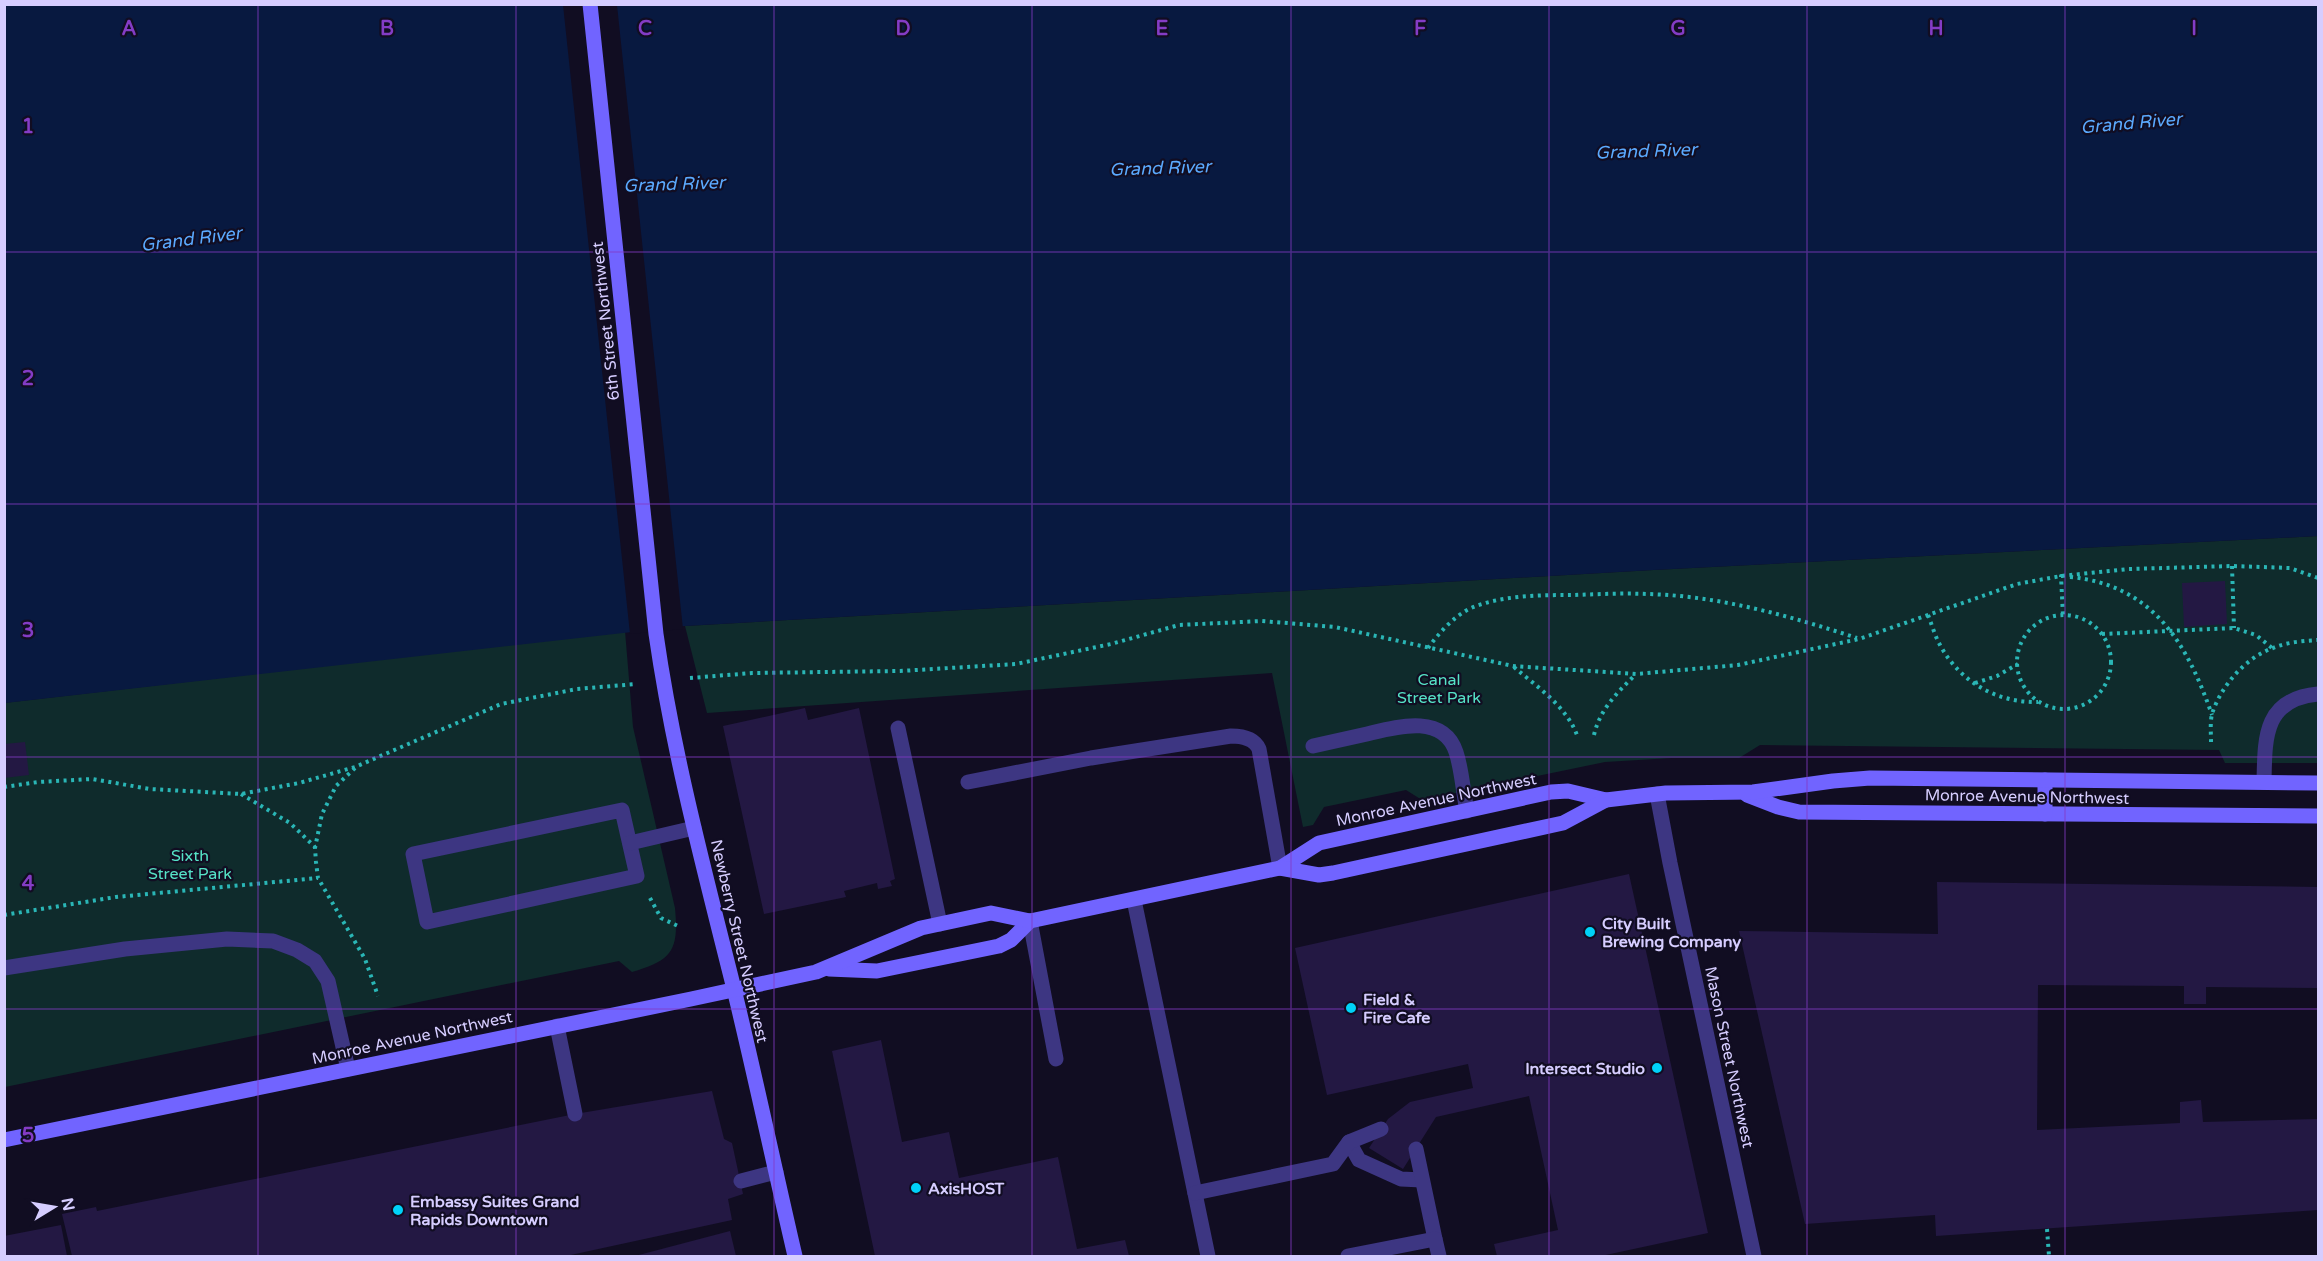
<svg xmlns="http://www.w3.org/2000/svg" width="2323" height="1261" font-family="'Varela Round',sans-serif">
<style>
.green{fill:#0f2b2c}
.water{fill:#081940}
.pier{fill:#110d22}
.building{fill:#231843}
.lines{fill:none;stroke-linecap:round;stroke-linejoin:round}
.path{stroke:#2ab6b6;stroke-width:4;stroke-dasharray:3 4.5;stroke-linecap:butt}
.lane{stroke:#3d3682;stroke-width:15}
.street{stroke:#3d3682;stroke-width:15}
.secondary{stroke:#7164ff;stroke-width:15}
.grid{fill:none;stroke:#843cc5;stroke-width:1.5;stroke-opacity:0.55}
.poi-dot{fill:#00d2f8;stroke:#110d22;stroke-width:2}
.labels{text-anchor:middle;stroke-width:4.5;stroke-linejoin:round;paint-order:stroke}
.street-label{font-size:16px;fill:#d6cdff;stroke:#110d22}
.park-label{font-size:16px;fill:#56e3c7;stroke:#110d22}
.poi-label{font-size:16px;font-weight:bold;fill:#d6cdff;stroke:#110d22;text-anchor:start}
.water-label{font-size:18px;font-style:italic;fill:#5baaff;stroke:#110d22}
.grid-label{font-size:20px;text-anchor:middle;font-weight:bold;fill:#843cc5;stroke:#110d22;stroke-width:4.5;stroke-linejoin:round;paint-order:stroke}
</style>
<rect width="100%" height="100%" fill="#110d22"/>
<!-- green -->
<g class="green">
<path d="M 2318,536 L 2317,763 L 2225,763 L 2219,750 L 1760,745 L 1739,758 L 1672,758 L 1605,762 L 1422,800 L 1406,790 L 1324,807 L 1313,825 L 1303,827 L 1272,673 L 707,713 L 685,626 L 1653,570 Z"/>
<path d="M 625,631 L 633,727 L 675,908 C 679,951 672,960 632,972 L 619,961 L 5,1087 L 4,703 Z"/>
</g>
<!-- water -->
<path class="water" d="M 4,5 L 2318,5 L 2318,536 L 1653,570 L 685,626 L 5,703 Z"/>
<!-- pier -->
<path class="pier" d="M 563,5 L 617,5 L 683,629 L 630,634 Z"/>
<!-- building -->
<g class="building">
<path d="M 2225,581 L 2227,624 L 2184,627 L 2182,583 Z"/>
<path d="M 805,708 L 808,720 L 859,708 L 895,879 L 890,881 L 892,886 L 878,889 L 877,883 L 844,891 L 846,897 L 764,914 L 723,726 Z"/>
<path d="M 25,742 L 29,775 L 4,778 L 4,744 Z"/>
<path d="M 1629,874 L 1708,1233 L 1601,1256 L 1497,1256 L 1494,1244 L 1558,1230 L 1529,1096 L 1436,1117 L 1403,1169 L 1369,1148 L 1388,1119 L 1410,1102 L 1473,1088 L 1468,1064 L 1327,1095 L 1295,948 Z"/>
<path d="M 1937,882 L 2318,887 L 2318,988 L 2206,987 L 2206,1004 L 2184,1004 L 2184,986 L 2038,985 L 2037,1130 L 2180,1123 L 2180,1102 L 2201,1100 L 2203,1122 L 2318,1119 L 2318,1210 L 1936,1236 L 1935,1215 L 1805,1224 L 1739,931 L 1938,934 Z"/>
<path d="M 881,1040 L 902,1142 L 949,1132 L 959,1178 L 1058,1157 L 1077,1249 L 1125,1240 L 1129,1256 L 875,1256 L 832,1051 Z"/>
<path d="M 712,1091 L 724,1139 L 732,1143 L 743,1194 L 728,1199 L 732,1220 L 566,1256 L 72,1256 L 62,1214 L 96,1207 L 97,1211 L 575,1114 Z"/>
<path d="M 61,1225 L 67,1256 L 4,1256 L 4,1236 Z"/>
<path d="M 730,1231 L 736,1256 L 635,1256 Z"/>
</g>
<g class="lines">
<!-- path -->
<g class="path">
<path d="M 2232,566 L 2234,628"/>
<path d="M 2063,576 L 2061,576 L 2063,616"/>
<path d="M 2070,577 C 2153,585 2187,643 2212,715"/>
<path d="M 1928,615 C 1932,625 1935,636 1940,645 C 1960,682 1997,703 2038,702"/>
<circle cx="2064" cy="662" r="47"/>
<path d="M 2102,634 L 2234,628 L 2256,635 L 2272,648"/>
<path d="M 1428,648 C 1439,633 1454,616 1471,608 C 1502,595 1542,595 1575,595 C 1599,594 1624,593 1648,594 C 1720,596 1790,616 1857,638"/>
<path d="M 1514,667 C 1537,687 1568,707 1578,738"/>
<path d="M 690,678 L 752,673 L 900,671 L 1016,664 L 1111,644 L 1179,625 L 1262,621 L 1335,627 L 1513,666 L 1636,674 L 1738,665 L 1859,639 L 2017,584 L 2061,576 L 2129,569 L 2232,566 L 2290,568 L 2318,578"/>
<path d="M 1975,683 L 1997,676 L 2018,664"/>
<path d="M 1594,735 C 1600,709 1617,693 1635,675"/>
<path d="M 2211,742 C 2211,733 2210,722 2212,714 C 2221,686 2245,658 2273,648 C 2287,642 2303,641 2318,640"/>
<path d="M 355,768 L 336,786 L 322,814 L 315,848 L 316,862 L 318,878 L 365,959 L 378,996"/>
<path d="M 4,787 L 38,782 L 92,779 L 150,789 L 241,794 L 299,783 L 355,767 L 501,704 L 577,689 L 636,684"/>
<path d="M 241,794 L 290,823 L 315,847"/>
<path d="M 650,898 L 661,918 L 680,927"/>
<path d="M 4,915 L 116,897 L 318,878"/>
<path d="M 2047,1229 L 2049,1256"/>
</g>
<!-- lane -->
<g class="lane">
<path d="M 898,728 L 940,924"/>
<path d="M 1313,746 C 1331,742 1349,738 1367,734 C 1396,727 1443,713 1456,752 C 1462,770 1463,792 1467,811"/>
<path d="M 968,782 L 1091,758 L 1231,736 C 1242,736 1254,738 1259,749 L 1280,868"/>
<path d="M 2264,782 C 2265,739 2263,699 2318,694"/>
<path d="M 622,810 L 637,876 L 427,922 L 413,854 Z"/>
<path d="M 630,843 L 694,828"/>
<path d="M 1134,900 L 1208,1256"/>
<path d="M 1030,921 L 1056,1059"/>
<path d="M 4,968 L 125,949 L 227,939 L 273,941 L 297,950 L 315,961 L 328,981 L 348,1069"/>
<path d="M 557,1026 L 575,1114"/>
<path d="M 1349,1142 L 1359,1160 L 1401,1179 L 1422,1180"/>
<path d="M 1416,1149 L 1435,1239"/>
<path d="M 741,1181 L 776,1172"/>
<path d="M 1195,1193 L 1333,1164 L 1349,1142 L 1381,1129"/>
<path d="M 1348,1256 L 1435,1239 L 1439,1256"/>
</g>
<!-- street -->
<path class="street" d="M 1657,794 L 1670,863 L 1754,1256"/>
<!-- secondary -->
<g class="secondary">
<path d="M 590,4 L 656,634 C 673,753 704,869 733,985 C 755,1075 774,1166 795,1256"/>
<path d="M 1747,795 L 1778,807 L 1799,812 L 2318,816"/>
<path d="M 2045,814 L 2045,780"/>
<path d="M 1280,868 L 1319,843 L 1551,792 L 1568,791 L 1606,800 L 1666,793 L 1753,792 L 1833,781 L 1870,778 L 2318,783"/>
<path d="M 829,969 L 877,971 L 999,946 L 1011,940 L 1030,921 L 1280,868 L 1319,875 L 1333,873 L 1563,823 L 1606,800"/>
<path d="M 4,1140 L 691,999 L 816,972 L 921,928 L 991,913 L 1030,921"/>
</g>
</g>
<!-- grid -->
<path class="grid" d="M 258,4 L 258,1256M 516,4 L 516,1256M 774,4 L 774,1256M 1032,4 L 1032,1256M 1291,4 L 1291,1256M 1549,4 L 1549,1256M 1807,4 L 1807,1256M 2065,4 L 2065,1256M 4,252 L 2318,252M 4,504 L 2318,504M 4,757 L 2318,757M 4,1009 L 2318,1009"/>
<!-- markers -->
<g class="poi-dot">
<circle cx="1590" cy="932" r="6"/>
<circle cx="1351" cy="1008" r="6"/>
<circle cx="1657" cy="1068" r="6"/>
<circle cx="916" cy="1188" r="6"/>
<circle cx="398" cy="1210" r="6"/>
</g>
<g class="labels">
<!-- street labels -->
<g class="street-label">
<text transform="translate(605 321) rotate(-96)" y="6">6th Street Northwest</text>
<text transform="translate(2027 796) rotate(1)" y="6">Monroe Avenue Northwest</text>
<text transform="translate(1436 799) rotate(-12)" y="6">Monroe Avenue Northwest</text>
<text transform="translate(740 941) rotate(77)" y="6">Newberry Street Northwest</text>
<text transform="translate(412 1037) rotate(-12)" y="6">Monroe Avenue Northwest</text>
<text transform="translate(1730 1057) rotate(78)" y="6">Mason Street Northwest</text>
</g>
<!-- park labels -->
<g class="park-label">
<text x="1439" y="685">Canal<tspan x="1439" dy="18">Street Park</tspan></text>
<text x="190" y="861">Sixth<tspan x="190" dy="18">Street Park</tspan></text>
</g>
<!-- poi labels -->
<g class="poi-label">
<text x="1602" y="929">City Built<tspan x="1602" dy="18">Brewing Company</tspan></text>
<text x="1363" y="1005">Field &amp;<tspan x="1363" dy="18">Fire Cafe</tspan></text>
<text x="1645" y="1074" text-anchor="end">Intersect Studio</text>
<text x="928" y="1194">AxisHOST</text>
<text x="410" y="1207">Embassy Suites Grand<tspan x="410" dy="18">Rapids Downtown</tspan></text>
</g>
<!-- water labels -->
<g class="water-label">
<text transform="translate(2131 123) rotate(-5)" y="6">Grand River</text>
<text transform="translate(1646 151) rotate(-2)" y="6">Grand River</text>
<text transform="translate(1160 168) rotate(-2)" y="6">Grand River</text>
<text transform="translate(674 184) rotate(-2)" y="6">Grand River</text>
<text transform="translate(191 239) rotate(-7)" y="6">Grand River</text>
</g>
</g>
<g class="grid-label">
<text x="129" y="35">A</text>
<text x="387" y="35">B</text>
<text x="645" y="35">C</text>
<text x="903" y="35">D</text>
<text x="1162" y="35">E</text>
<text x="1420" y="35">F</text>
<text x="1678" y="35">G</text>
<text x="1936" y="35">H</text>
<text x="2194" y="35">I</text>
<text x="28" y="133">1</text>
<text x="28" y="385">2</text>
<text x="28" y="637">3</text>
<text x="28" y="890">4</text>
<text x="28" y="1142">5</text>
</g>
<!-- border -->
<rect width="2323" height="1261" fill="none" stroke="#d6cdff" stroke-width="12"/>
<!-- north arrow -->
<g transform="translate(54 1207) rotate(79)" stroke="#110d22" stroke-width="4.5" paint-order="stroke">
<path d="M0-4.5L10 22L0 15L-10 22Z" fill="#d6cdff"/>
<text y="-9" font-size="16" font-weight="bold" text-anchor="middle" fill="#d6cdff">N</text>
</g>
</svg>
